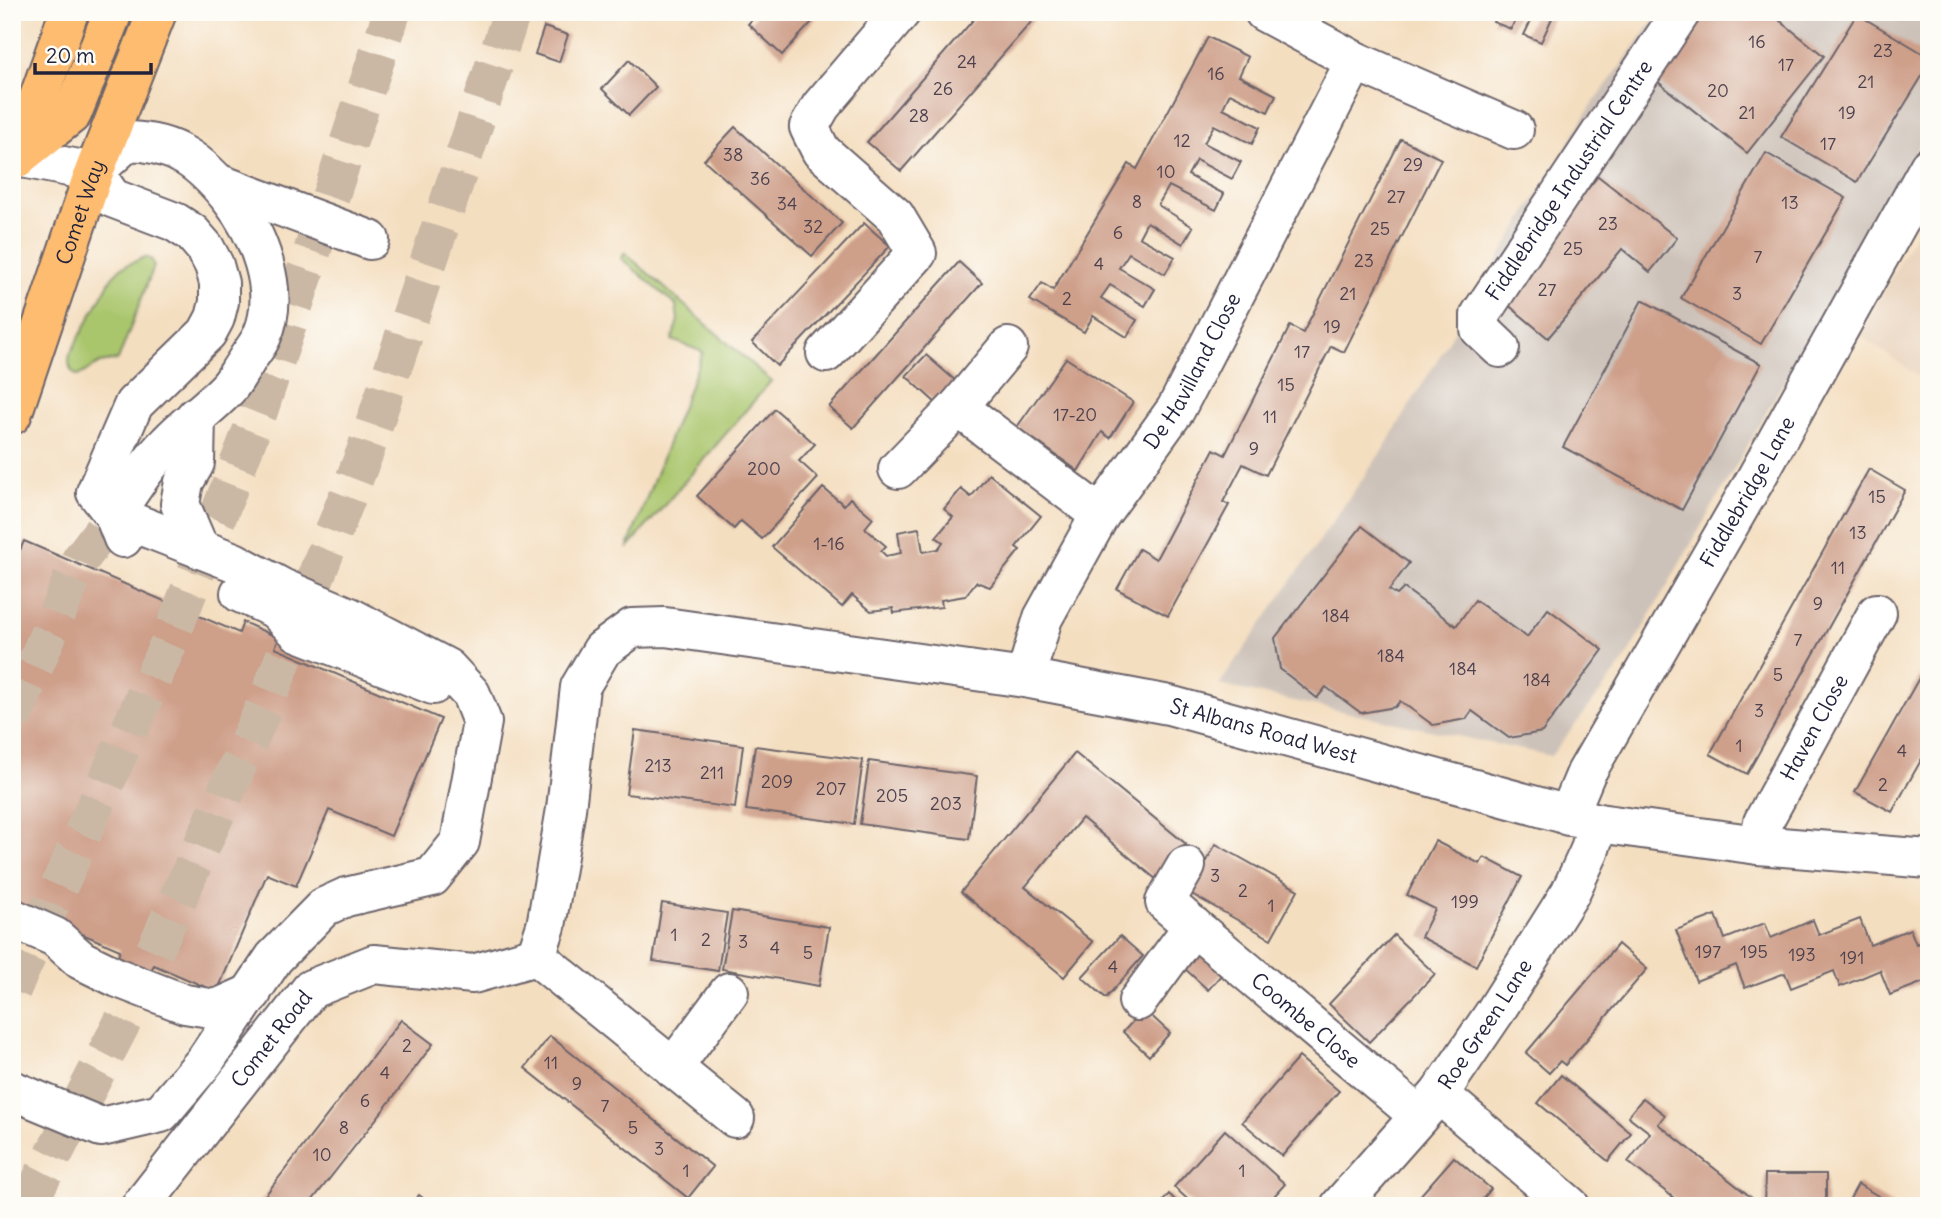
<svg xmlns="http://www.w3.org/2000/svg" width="1941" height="1218" font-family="Delius,sans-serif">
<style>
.built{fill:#e7cfb7}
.industrial{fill:#cdc2b9}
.green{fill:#aac66d;stroke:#667454;stroke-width:2}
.building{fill:#ce9f89}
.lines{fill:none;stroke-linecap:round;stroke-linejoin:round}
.minor-tunnel{stroke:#cab8a5;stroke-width:38;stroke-dasharray:38 19;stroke-linecap:butt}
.highway-tunnel{stroke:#cab8a5;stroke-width:38;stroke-dasharray:38 19;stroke-linecap:butt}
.minor-casing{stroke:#6c646a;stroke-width:42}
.major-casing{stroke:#6c646a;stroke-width:42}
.minor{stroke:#fff;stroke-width:38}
.major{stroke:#fdbc70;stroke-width:38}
.labels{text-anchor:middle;stroke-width:5;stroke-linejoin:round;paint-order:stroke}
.number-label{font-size:18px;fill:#4d414e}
.street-label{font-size:21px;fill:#22223b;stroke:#fdfcf7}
</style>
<rect width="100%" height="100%" fill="#fdfcf7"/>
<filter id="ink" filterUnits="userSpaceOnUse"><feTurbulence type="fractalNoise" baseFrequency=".0143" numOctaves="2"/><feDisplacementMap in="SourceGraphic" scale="14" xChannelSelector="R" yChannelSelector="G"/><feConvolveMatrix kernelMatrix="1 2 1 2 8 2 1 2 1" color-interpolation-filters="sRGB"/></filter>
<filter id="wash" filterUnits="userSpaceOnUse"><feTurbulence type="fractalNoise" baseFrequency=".00686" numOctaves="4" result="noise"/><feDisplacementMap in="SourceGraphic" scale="28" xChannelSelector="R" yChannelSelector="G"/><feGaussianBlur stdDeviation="1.57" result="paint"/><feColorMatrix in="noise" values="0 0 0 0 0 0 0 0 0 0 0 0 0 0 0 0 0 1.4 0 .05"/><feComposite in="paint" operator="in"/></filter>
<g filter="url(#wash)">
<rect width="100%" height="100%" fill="#f4dec0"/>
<!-- built -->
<g class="built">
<path d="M 12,12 L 26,12 L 12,50 Z"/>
<path d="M 1929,208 L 1929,384 L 1860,335 Z"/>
</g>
<!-- industrial -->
<path class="industrial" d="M 1660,12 L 1929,12 L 1929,128 L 1623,663 L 1551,756 L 1219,685 L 1384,448 L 1591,106 Z"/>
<!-- green -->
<g class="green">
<path d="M 625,253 L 771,381 L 627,549 L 703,352 L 672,340 L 678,320 L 676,305 L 621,258 Z"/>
<path d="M 145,257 L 152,260 L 154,266 L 118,360 L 100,363 L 78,376 C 69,372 68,363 70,354 L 112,277 L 122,267 Z"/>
</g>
<g id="blocks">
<!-- building -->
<g class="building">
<path d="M 759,12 L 821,12 L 782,55 L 748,24 Z"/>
<path d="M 980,12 L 1040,12 L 901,171 L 867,142 Z"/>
<path d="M 1498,12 L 1519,12 L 1511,29 L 1493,22 Z"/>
<path d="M 1535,12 L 1555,12 L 1541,42 L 1524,35 Z"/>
<path d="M 1699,12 L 1769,12 L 1824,56 L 1747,153 L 1648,74 Z"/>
<path d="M 1857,14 L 1929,57 L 1929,65 L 1857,182 L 1781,137 Z"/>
<path d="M 544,27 L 568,35 L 559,62 L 535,54 Z"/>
<path d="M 1208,37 L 1248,57 L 1239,76 L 1276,95 L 1268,112 L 1230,93 L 1223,108 L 1260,127 L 1252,144 L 1214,125 L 1204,143 L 1241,162 L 1232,179 L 1196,160 L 1188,175 L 1224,194 L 1216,210 L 1169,186 L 1158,205 L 1193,227 L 1183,244 L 1147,222 L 1139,237 L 1175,257 L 1165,274 L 1129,253 L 1119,268 L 1155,289 L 1145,306 L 1110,285 L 1101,298 L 1137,320 L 1127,337 L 1093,316 L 1084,332 L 1030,300 L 1042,283 L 1053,290 L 1129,164 L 1137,169 Z"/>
<path d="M 629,60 L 656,87 L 629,115 L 602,89 Z"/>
<path d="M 735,127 L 842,223 L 812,256 L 704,160 Z"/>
<path d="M 1401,139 L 1441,159 L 1344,352 L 1331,346 L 1266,475 L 1243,464 L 1223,502 L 1229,505 L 1168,616 L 1117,589 L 1139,549 L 1156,559 L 1214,449 L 1225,455 L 1290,326 L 1303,333 Z"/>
<path d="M 1766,153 L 1846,198 L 1761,344 L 1681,298 Z"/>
<path d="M 1598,176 L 1677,238 L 1650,272 L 1622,249 L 1548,338 L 1500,298 Z"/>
<path d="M 864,223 L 890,246 L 777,366 L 752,342 Z"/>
<path d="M 959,262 L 982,283 L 853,428 L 829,407 Z"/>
<path d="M 1642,300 L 1761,364 L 1682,510 L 1563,447 Z"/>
<path d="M 926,355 L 957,382 L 937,404 L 906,376 Z"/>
<path d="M 1066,358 L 1133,402 L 1110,438 L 1102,432 L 1078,471 L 1017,427 Z"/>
<path d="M 775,409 L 815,444 L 799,461 L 818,478 L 762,539 L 741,521 L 734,529 L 697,496 Z"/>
<path d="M 1869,469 L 1905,490 L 1747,774 L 1710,754 Z"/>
<path d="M 989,474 L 1041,516 L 1016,547 L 1020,550 L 990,587 L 976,582 L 965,596 L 941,600 L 942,607 L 894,613 L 893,608 L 871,611 L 852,595 L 842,607 L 772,547 L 823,488 L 844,505 L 850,498 L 873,518 L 865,528 L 886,546 L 881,551 L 886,556 L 901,553 L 898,532 L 919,528 L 923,552 L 938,549 L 943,542 L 936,537 L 953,517 L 944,509 L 961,489 L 971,497 Z"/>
<path d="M 1362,526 L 1409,563 L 1389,590 L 1397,595 L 1404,588 L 1456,626 L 1475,600 L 1527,637 L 1548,609 L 1603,650 L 1542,732 L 1509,738 L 1472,711 L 1466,719 L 1433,725 L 1400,701 L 1395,707 L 1361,713 L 1326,687 L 1317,698 L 1280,669 L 1275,638 Z"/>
<path d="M 24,541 L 239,633 L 243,622 L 279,638 L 275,648 L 441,719 L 391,836 L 329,810 L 296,886 L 267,874 L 217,992 L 154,965 L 150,972 L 117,958 L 120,950 L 12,904 L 12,568 Z"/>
<path d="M 1929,660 L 1929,746 L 1892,812 L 1855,792 Z"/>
<path d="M 635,730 L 743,745 L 735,808 L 626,794 Z"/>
<path d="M 755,746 L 863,760 L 854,824 L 746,810 Z"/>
<path d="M 1075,753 L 1186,844 L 1157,880 L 1082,818 L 1025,887 L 1093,942 L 1064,977 L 961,892 Z"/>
<path d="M 869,761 L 977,776 L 969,839 L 860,824 Z"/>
<path d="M 1435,841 L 1480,864 L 1484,857 L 1522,877 L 1476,966 L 1421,937 L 1435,909 L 1407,895 Z"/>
<path d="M 1216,844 L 1298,890 L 1271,939 L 1188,892 Z"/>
<path d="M 662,903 L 727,913 L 718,971 L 653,961 Z"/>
<path d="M 732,911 L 829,927 L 819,986 L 722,969 Z"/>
<path d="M 1716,915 L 1725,939 L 1765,923 L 1771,938 L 1813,920 L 1819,935 L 1860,919 L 1870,945 L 1910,929 L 1916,944 L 1929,939 L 1929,980 L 1890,995 L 1880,970 L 1840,987 L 1834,971 L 1791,988 L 1785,973 L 1745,988 L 1736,965 L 1696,981 L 1676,930 Z"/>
<path d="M 1394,935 L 1435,974 L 1369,1042 L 1329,1004 Z"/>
<path d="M 1120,936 L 1143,956 L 1106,998 L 1082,977 Z"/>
<path d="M 1204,943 L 1229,966 L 1208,990 L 1183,967 Z"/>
<path d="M 1618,944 L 1647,969 L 1565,1065 L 1560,1061 L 1549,1073 L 1526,1053 Z"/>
<path d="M 1144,1009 L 1170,1033 L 1149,1056 L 1123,1032 Z"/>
<path d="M 401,1020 L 433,1044 L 391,1100 L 308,1206 L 257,1206 Z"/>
<path d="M 550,1036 L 713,1167 L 688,1198 L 525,1068 Z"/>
<path d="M 1299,1057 L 1339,1091 L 1282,1156 L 1242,1122 Z"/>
<path d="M 1561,1075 L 1631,1133 L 1608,1161 L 1538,1103 Z"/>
<path d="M 1643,1098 L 1665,1115 L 1658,1124 L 1752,1198 L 1746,1206 L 1684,1206 L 1628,1162 L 1650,1133 L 1628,1116 Z"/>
<path d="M 1225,1130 L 1285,1184 L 1265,1206 L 1195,1206 L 1174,1187 Z"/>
<path d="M 1454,1157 L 1491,1189 L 1477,1206 L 1411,1206 Z"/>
<path d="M 1765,1174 L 1826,1174 L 1826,1206 L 1764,1206 Z"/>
<path d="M 1858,1184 L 1895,1206 L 1846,1206 Z"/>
<path d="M 1169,1194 L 1181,1206 L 1159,1206 Z"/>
<path d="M 419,1195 L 433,1206 L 411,1206 Z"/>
</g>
</g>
</g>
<g filter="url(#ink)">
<use href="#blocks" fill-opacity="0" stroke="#6c646a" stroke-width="2"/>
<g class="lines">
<!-- minor-tunnel -->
<path class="minor-tunnel" d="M 12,719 L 80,560 L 114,515"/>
<!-- highway-tunnel -->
<g class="highway-tunnel">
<path d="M 12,990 L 167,647 L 259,411 L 392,12"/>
<path d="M 27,1206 L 124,1019 L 268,698 L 365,452 L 512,12"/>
</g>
<defs>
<g id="minor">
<path d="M 1355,61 L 1514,130"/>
<path d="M 12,156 L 94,172 L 112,198 L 175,222 L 192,233 L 205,248 L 214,265 L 219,283 L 219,302 L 215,318 L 207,333 L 134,404 L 96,492 L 114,515 L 123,538"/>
<path d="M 94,172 L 128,141 C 175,142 201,162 230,198 C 258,233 282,291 262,336 C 258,345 250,354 245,363 C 239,371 234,382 227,389 C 209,408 186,424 168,443 C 147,464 131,490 114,515"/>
<path d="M 220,184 L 370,240"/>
<path id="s1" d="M 1500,348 L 1480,329 L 1480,315 L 1681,12"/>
<path d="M 826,353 L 917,253 L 895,216 L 821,151 L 809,127 L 821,106 L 901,12"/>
<path d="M 958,407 L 1100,515"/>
<path d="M 196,416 L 195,463 L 184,482 L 180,504 L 199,548"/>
<path d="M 898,469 L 958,407 L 1008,347"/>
<path d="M 240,593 L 275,609 L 298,632 L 433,685"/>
<path id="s2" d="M 1025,678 L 1043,618 L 1100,515 L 1176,409 L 1355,61 L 1264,12"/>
<path id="s3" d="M 1568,816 L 1586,773 L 1754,482 L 1929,167"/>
<path id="s4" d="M 1758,845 L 1763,822 L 1877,613"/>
<path d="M 12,918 L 55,937 L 81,960 L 118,978 L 185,1004 L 216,1009 L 252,993"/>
<path id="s5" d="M 1193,926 L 1418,1115"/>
<path d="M 536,956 L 735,1118"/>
<path d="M 1138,1001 L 1193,926 L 1165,902 L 1186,866"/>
<path d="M 673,1068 L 729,992"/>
<path d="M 12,1090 L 101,1127 L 161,1113 L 205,1061 L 274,958 L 324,907 L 346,897 L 432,877 L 460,842 L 482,722 L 471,694 L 447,668 L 350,617 L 282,588 L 234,562 L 114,515"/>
<path d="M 1439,1094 L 1570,1206"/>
<path id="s6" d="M 141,1206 L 311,989 L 374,964 L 473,974 L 536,956 L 546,926 L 566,809 L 580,687 L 602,650 L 632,628 L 665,627 L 1025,678 L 1169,705 L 1598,823 L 1758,845 L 1929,859"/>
<path id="s7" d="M 1340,1206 L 1439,1094 L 1495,1012 L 1570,893 L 1589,852 L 1598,823"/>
</g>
<g id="major">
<path d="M 18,157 L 72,114 L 113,12"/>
<path d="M 17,159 L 69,12"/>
<path id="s8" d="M 12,415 L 94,172 L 157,12"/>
</g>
</defs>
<!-- minor casing -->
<use href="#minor" class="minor-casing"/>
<!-- major casing -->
<use href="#major" class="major-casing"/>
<!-- minor -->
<use href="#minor" class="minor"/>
<!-- major -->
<use href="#major" class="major"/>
</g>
</g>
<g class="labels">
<!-- number labels -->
<g class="number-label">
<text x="1757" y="48">16</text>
<text x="1883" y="57">23</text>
<text x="967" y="68">24</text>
<text x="1786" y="71">17</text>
<text x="1216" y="80">16</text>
<text x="1866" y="88">21</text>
<text x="943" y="95">26</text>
<text x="1718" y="97">20</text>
<text x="1747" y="119">21</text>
<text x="1847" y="119">19</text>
<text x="919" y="122">28</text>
<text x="1182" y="147">12</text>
<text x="1828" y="150">17</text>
<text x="733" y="161">38</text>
<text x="1413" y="171">29</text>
<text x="1166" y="178">10</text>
<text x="760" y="185">36</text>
<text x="1396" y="203">27</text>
<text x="1137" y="208">8</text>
<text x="1790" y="209">13</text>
<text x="787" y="210">34</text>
<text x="1608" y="230">23</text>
<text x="813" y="233">32</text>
<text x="1380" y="235">25</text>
<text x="1118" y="239">6</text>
<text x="1573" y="255">25</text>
<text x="1758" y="263">7</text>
<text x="1364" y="267">23</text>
<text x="1099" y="270">4</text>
<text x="1547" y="296">27</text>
<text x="1348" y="300">21</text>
<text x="1737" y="300">3</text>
<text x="1067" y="305">2</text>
<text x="1332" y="333">19</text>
<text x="1302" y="358">17</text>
<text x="1286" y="391">15</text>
<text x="1075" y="421">17-20</text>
<text x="1270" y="423">11</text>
<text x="1254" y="455">9</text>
<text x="764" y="475">200</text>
<text x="1877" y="503">15</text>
<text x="1858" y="539">13</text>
<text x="829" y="550">1-16</text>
<text x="1838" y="574">11</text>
<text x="1818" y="610">9</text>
<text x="1336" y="622">184</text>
<text x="1798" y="646">7</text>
<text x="1391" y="662">184</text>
<text x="1463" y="675">184</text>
<text x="1778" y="681">5</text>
<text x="1537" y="686">184</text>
<text x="1759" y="717">3</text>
<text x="1739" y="752">1</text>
<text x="1902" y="757">4</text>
<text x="658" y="772">213</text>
<text x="712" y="779">211</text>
<text x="777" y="788">209</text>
<text x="1883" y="791">2</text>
<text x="831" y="795">207</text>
<text x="892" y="802">205</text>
<text x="946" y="810">203</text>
<text x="1215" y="882">3</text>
<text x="1243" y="897">2</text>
<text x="1465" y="908">199</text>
<text x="1271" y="912">1</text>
<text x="674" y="941">1</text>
<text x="706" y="946">2</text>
<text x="743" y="948">3</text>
<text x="775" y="954">4</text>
<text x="1708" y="958">197</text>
<text x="1754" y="958">195</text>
<text x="808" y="959">5</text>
<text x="1802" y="961">193</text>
<text x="1852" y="964">191</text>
<text x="1113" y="973">4</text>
<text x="407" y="1052">2</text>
<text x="551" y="1069">11</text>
<text x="385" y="1079">4</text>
<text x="577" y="1090">9</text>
<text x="365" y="1107">6</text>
<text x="605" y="1112">7</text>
<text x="344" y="1134">8</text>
<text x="633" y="1134">5</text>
<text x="659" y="1155">3</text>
<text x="322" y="1161">10</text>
<text x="686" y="1177">1</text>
<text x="1242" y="1177">1</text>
</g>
<!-- street labels -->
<g class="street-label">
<text dy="7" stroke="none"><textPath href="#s1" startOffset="203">Fiddlebridge Industrial Centre</textPath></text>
<text dy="7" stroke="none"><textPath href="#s8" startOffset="214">Comet Way</textPath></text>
<text dy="7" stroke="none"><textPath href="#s2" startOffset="352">De Havilland Close</textPath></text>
<text dy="7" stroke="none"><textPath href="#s3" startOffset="371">Fiddlebridge Lane</textPath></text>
<text dy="7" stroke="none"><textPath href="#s4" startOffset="131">Haven Close</textPath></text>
<text dy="7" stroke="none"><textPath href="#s6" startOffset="1503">St Albans Road West</textPath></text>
<text dy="7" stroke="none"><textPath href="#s5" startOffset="147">Coombe Close</textPath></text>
<text dy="7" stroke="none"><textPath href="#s7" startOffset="233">Roe Green Lane</textPath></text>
<text dy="7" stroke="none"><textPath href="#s6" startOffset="212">Comet Road</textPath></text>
</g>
</g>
<!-- margin -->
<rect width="1941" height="1218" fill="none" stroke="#fdfcf7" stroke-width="42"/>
<!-- scale -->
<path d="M35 63v10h116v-10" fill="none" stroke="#22223b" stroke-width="3.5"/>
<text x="46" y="63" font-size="21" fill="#22223b" stroke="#fdfcf7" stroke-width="5" paint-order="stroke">20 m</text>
</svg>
